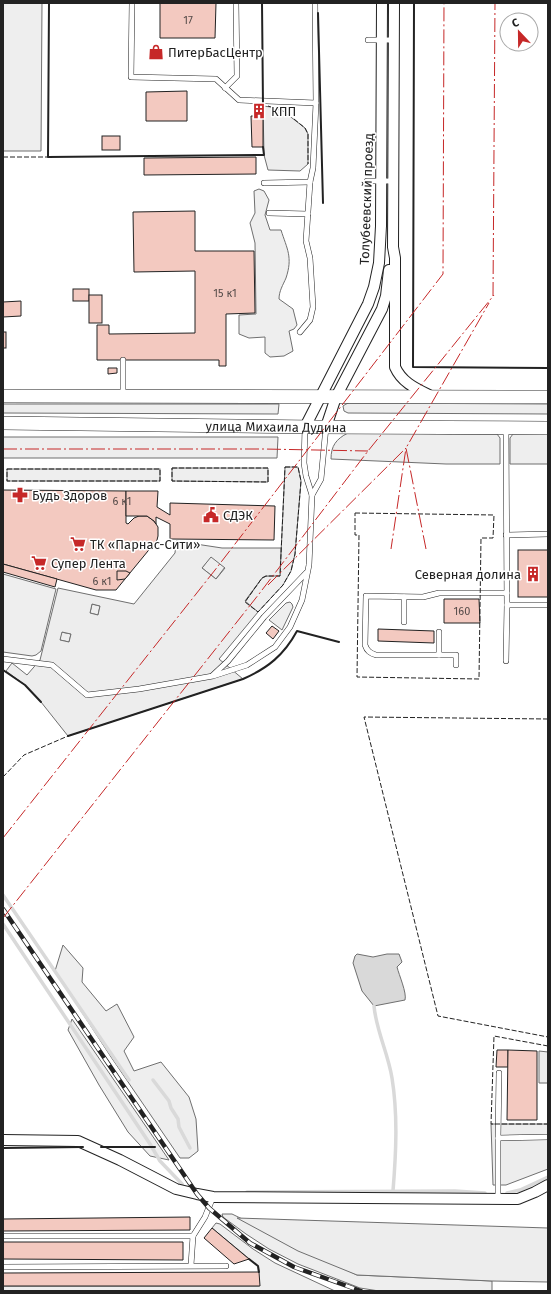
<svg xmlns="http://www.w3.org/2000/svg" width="551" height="1294" font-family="'Fira Sans',sans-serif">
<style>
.green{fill:#eee;stroke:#6f6f6f}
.parking{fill:#ededed;stroke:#6f6f6f;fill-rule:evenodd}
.water{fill:#d9d9d9;stroke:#6f6f6f}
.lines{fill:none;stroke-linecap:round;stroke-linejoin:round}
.stream{stroke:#d9d9d9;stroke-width:3.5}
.building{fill:#f3c9c0;stroke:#222}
.service-casing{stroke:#222;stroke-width:6}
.minor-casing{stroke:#222;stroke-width:12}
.tertiary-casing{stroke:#222;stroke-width:14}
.service{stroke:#fff;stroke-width:5}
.minor{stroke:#fff;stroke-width:10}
.tertiary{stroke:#fff;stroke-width:13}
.rail-casing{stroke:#222;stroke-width:4.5}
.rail{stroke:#fff;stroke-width:3;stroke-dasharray:9;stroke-linecap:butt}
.fence{stroke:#222;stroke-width:1;stroke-dasharray:5 2;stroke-linecap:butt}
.wall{stroke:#222;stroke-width:2}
.power{stroke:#c62828;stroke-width:1;stroke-dasharray:14 3 2 3;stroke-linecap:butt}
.labels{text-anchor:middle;stroke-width:3;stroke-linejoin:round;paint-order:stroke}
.number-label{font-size:11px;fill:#564c4a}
.poi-label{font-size:13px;fill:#222;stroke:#fff;text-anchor:start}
.street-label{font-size:13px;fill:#222;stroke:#fff}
</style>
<rect width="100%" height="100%" fill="#fff"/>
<!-- green -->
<g class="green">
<path d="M 3,3 L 42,3 L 41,151 L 3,151 Z"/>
<path d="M 259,189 L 264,191 L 269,200 L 265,215 L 270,230 L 281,230 C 287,249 293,257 286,278 C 283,285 279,291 279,299 L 293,309 L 297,325 L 294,329 L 289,331 L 293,351 L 284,356 L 270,357 L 265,353 L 265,337 L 249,338 L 239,334 L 239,315 L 256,314 L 255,243 L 250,223 L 255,213 L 254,191 Z"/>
<path d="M 349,403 L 548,404 L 548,414 L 348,413 L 344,411 L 343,406 L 346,404 Z"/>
<path d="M 3,404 L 279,404 L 278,414 L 3,413 Z"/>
<path d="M 348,433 L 497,434 L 500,438 L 500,464 L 446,464 L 331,459 C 331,446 336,439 348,433 Z"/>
<path d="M 513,434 L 548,434 L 548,464 L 510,464 L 510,438 Z"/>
<path d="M 3,437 L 278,437 L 277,458 L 3,458 Z"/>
<path d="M 285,467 L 298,467 L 301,481 L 295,554 L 291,571 L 283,585 L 258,612 L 245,602 L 262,578 L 266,576 L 280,575 Z"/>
<path d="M 172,468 L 268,468 L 268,482 L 172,481 Z"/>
<rect x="7" y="469" width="153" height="12"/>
<path d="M 211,556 L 225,567 L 216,579 L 202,568 Z"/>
<path d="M 3,574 L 56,589 L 41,651 L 36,655 L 32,656 L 3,652 Z"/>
<path d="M 290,602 L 292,604 L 293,607 L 282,630 L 269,620 L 286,603 Z"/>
<path d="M 92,604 L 100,606 L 98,615 L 90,613 Z"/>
<path d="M 61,632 L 71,634 L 69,642 L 60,640 Z"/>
<path d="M 63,945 L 83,968 L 82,982 L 106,1011 L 117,1004 L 134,1037 L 124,1051 L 134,1071 L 161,1062 L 189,1097 L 196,1119 L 198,1151 L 189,1158 L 180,1158 L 111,1057 L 55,971 Z"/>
<path d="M 72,1019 L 169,1160 L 150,1156 L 128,1132 L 99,1085 L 68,1030 Z"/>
<path d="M 222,1214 L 232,1214 L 357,1275 L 492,1281 L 492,1291 L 379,1291 L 360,1288 L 298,1264 L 269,1249 L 246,1234 L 223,1217 Z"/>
<path d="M 216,1223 L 220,1224 L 253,1249 L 275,1263 L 335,1291 L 3,1291 L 3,1286 L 259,1286 L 258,1266 L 212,1228 Z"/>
</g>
<!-- parking -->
<g class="parking">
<path d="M 263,106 L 271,107 L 283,111 L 305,128 L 308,134 L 308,164 L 300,171 L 268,170 L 264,155 Z"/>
<path d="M 176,541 L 222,548 L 281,548 L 280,576 L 266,576 L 262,578 L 245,601 L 258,612 L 219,659 L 243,679 L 68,736 L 41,702 L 25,685 L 6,671 L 12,663 L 27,675 L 40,660 L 58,588 L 134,604 L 175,553 ZM 211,557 L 225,568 L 216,579 L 202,568 ZM 92,604 L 100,606 L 98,615 L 90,613 ZM 62,632 L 71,634 L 69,642 L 60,640 Z"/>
<path d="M 539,1051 L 548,1052 L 548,1083 L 539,1083 Z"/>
<path d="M 491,1124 L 548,1124 L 548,1169 L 506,1185 L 493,1185 Z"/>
<path d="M 237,1218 L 548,1228 L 548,1282 L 492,1281 L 357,1275 L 298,1251 Z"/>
</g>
<!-- water -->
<path class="water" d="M 357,954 L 373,957 L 387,954 L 399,954 L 402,962 L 397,967 C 399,975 407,993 405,1000 L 374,1006 L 362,991 L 353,963 L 355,956 Z"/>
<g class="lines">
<!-- stream -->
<g class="stream">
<path d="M 3,895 L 129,1080"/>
<path d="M 3,924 L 150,1144 L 160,1161 L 182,1184"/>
<path d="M 374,1006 C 376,1030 388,1053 392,1078 C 398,1115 396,1154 393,1191"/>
<path d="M 153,1080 L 169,1101 L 171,1108 L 178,1119 L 179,1127 L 190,1148"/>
<path d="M 247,1192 L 455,1191 L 485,1193"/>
<path d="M 507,1193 L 520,1190 L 548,1177"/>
</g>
</g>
<!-- building -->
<g class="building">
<path d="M 160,3 L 216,3 L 215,38 L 160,38 Z"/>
<path d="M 187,91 L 187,121 L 146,121 L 146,92 Z"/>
<rect x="255" y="106" width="8" height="10"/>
<path d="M 251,116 L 263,116 L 263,147 L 252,147 Z"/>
<rect x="102" y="136" width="18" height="14"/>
<path d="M 256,157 L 256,174 L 144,175 L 144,158 Z"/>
<path d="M 195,211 L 195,251 L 254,251 L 255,313 L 226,314 L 226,366 L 219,366 L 219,360 L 97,360 L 97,325 L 109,325 L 109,334 L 195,333 L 195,271 L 134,272 L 133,212 Z"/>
<rect x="73" y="289" width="16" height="12"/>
<rect x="89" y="295" width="13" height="28"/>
<path d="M 21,301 L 21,316 L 3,317 L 3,302 Z"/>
<rect x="3" y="332" width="3" height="16"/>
<path d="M 108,368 L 117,368 L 117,373 L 108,374 Z"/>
<path d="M 3,490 L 126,491 L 126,523 L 128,524 L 134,518 L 139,516 L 147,516 L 154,521 L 158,527 L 158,536 L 157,540 L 116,590 L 96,590 L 3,564 Z"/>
<path d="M 126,491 L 158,491 L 157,507 L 170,515 L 170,503 L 275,506 L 274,540 L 170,539 L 170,524 L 156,517 L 156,524 L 154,521 L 147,516 L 126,516 Z"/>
<rect x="518" y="550" width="30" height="47"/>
<path d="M 3,564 L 57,579 L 55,587 L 3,572 Z"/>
<path d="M 117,571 L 126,571 L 130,573 L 125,579 L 117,580 Z"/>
<path d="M 444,599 L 479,599 L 480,623 L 444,623 Z"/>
<path d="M 272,626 L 279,631 L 273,639 L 266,633 Z"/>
<path d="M 378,629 L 434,631 L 434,643 L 378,641 Z"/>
<path d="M 497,1050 L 508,1050 L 508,1067 L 496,1067 Z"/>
<path d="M 508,1050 L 537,1051 L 537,1120 L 507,1120 Z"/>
<path d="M 190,1217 L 190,1230 L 3,1231 L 3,1219 Z"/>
<path d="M 212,1228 L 249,1259 L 234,1264 L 204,1238 Z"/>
<path d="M 3,1242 L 183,1242 L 183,1260 L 3,1259 Z"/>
<path d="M 259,1272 L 260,1286 L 3,1286 L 3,1273 Z"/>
</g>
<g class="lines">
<defs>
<g id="service">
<path d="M 132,3 L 131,77 L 216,79 L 239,100 L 316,103"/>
<path d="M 368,40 L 394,40"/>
<path d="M 225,88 L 237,76 L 236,3"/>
<path d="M 367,181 L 393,181"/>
<path d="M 264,183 L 310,182"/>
<path d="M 269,213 L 308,214"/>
<path d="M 300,332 L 310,320 L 313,307 L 310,258 L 306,241 L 310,182 L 313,168 L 316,103 L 315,3"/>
<path d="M 123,395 L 123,360"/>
<path d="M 312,495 L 321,479 L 326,427"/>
<path d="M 506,535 L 548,534"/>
<path d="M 507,605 L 548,605"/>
<path d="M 404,622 L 404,597"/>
<path d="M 439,632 L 439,655"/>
<path d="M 3,659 L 52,665 L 87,695 L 139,689 L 213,676 L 247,665 L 275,647 L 290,627 L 302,600 L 309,565 L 312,495 L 306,476 L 304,463 L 305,428"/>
<path d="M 506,661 L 507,605 L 506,429"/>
<path d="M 456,665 L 456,655 L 376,655 C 370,653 367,651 365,645 L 366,596 L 423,597 L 439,593 L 507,593"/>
<path d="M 213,675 L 228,661 L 264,617 L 306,573"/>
<path d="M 498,1138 L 499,1073"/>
<path d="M 498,1199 L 498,1138 L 548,1137"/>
<path d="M 3,1236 L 193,1236"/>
<path d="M 191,1265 L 193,1236 L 205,1217 L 213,1197"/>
<path d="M 3,1267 L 226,1266"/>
</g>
<g id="minor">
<path d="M 394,3 L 393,247 L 395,258 L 395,367 C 402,383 417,389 431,396"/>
<path d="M 305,427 L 368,304 L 374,287 L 379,263 L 381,226 L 382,3"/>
<path d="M 326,427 L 336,397 L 382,309 L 386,296 L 389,270"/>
<path d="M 3,1140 L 78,1141 L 120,1160 L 176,1189 L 197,1194 L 213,1197 L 518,1199 L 535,1192 L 548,1185"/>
</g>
<g id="tertiary">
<path d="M 3,396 L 548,397"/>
<path id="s1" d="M 3,423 L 315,427 L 548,428"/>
</g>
</defs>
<!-- service casing -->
<use href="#service" class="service-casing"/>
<!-- minor casing -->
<use href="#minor" class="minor-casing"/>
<!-- tertiary casing -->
<use href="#tertiary" class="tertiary-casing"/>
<!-- service -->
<use href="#service" class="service"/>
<!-- minor -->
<use href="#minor" class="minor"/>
<!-- tertiary -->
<use href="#tertiary" class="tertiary"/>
<defs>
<path id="rail" d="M 3,909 L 197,1194 L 209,1208 L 250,1243 L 294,1267 L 361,1291"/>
</defs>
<!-- rail casing -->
<use href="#rail" class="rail-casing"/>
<!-- rail -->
<use href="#rail" class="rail"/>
<!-- fence -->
<g class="fence">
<path d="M 268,106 L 283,111 L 288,115"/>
<path d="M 294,119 L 305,128 L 308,134 L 308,164"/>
<path d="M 3,157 L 48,157"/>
<path d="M 285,467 L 298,467 L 301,481 L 295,554 L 291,571 L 283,585 L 258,612 L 245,602 L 262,578 L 266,576 L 280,576 Z"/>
<path d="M 172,468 L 268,468 L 268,482 L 172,481 Z"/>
<rect x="7" y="469" width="153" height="12"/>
<path d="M 355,513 L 494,515 L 493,538 L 481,538 L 479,679 L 357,677 L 359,535 L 355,535 Z"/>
<path d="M 548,719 L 364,717 L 438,1016 L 548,1037"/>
<path d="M 3,777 L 24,755 L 68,736"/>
<path d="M 548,1046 L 494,1036 L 491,1124 L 548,1124"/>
</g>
<!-- wall -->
<g class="wall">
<path d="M 49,3 L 48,157 L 264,155 L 263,147"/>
<path d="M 262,3 L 263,106"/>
<path d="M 414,3 L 413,367 L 548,368"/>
<path d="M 318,13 L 323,203"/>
<path d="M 3,670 L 25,685 L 41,702"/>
<path d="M 68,736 L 243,679 C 268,668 284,655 297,631 L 339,642"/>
<path d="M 101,1147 L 155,1147"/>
<path d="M 3,1148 L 83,1147"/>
<path d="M 249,1259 L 258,1266 L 259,1272"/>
</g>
<!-- power -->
<g class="power">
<path d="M 493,296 L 495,3"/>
<path d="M 3,449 L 263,449 L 368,451"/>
<path d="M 426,549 L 406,448 L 489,303"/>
<path d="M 268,585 L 406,448 L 391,549"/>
<path d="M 3,838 L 215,570 L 443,274 L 444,3"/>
<path d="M 3,918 L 259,594 L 368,451 L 494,295"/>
</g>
</g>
<!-- icons -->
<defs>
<symbol id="shop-bare" viewBox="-9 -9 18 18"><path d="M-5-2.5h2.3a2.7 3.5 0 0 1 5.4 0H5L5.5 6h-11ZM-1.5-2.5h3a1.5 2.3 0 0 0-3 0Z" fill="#c62828" stroke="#fff" stroke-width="2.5" paint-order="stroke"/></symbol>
<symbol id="building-bare" viewBox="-9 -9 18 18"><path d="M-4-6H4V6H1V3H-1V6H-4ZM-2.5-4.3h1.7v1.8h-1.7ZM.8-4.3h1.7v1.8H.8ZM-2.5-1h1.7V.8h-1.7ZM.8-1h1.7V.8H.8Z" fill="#c62828" stroke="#fff" stroke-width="2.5" paint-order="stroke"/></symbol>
<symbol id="pharmacy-bare" viewBox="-9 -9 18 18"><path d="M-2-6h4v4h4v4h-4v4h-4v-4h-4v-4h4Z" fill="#c62828" stroke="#fff" stroke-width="2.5" paint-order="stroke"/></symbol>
<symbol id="civic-bare" viewBox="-9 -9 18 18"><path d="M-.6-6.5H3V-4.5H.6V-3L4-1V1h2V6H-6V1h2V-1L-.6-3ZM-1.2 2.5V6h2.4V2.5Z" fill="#c62828" stroke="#fff" stroke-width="2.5" paint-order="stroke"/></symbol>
<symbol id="supermarket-bare" viewBox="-9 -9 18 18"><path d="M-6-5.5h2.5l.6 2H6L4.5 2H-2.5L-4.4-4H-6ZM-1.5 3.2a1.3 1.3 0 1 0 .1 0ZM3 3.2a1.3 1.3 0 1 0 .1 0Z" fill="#c62828" stroke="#fff" stroke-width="2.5" paint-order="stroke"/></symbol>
</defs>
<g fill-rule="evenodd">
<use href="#shop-bare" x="145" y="41" width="22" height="22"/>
<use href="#building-bare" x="248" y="100" width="22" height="22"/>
<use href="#pharmacy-bare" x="9" y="484" width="22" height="22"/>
<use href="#civic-bare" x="200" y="504" width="22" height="22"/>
<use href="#supermarket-bare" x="67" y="533" width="22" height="22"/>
<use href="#supermarket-bare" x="28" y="552" width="22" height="22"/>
<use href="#building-bare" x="522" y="563" width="22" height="22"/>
</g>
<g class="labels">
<!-- number labels -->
<g class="number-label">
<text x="188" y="24">17</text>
<text x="225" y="297">15 к1</text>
<text x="122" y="505">6 к1</text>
<text x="102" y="585">6 к1</text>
<text x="462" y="615">160</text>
</g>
<!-- poi labels -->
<g class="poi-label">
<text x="168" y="57">ПитерБасЦентр</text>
<text x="271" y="116">КПП</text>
<text x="32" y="500">Будь Здоров</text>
<text x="223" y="520">СДЭК</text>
<text x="90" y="549">ТК «Парнас-Сити»</text>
<text x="51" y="568">Супер Лента</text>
<text x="521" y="579" text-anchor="end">Северная долина</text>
</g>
<!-- street labels -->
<g class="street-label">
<text transform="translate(366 199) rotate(-88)" y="5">Толубеевский проезд</text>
<text dy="5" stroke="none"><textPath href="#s1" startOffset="273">улица Михаила Дудина</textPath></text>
</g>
</g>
<!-- border -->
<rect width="551" height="1294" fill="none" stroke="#222222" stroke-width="8"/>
<!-- north arrow -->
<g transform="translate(519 32) rotate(338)"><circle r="19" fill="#ffffff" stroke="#a7a7a7"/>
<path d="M0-3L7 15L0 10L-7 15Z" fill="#c62828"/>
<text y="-6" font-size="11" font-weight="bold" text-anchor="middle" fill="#222222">С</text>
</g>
</svg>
